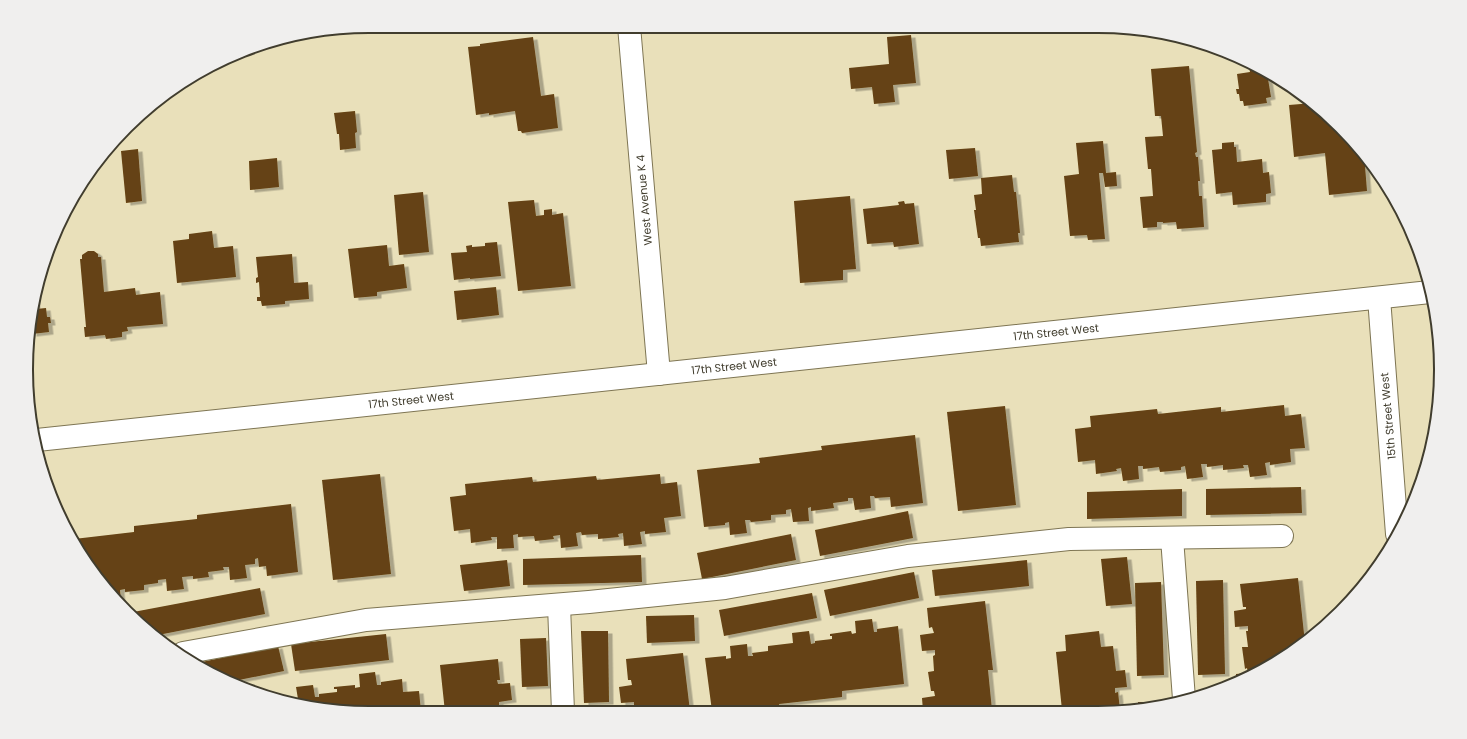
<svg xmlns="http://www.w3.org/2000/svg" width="1467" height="739" font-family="Poppins,sans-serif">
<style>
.building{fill:#654213;filter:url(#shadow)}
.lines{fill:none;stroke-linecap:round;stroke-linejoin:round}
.minor-casing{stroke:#7e7553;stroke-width:24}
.tertiary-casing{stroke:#7e7553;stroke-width:24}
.minor{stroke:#fff;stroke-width:22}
.tertiary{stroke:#fff;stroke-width:22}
.labels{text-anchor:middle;stroke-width:4;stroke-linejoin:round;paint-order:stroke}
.street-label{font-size:11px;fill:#413d2e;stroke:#fff}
.rim{fill:none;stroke:#413d2e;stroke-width:2}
</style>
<defs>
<filter id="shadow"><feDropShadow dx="4.5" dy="2.5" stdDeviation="0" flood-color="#0004"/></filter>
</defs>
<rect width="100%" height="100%" fill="#e9e0ba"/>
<!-- building -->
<g class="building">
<path d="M 911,35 L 916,83 L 893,85 L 895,102 L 874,104 L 872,87 L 851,89 L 849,68 L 889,64 L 887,37 Z"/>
<path d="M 533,37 L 541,96 L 554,94 L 558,128 L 522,133 L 521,131 L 518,131 L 515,111 L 489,115 L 489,113 L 476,115 L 468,47 L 480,46 L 480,44 Z"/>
<path d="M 1248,61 L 1267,73 L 1271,97 L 1266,98 L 1267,103 L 1244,106 L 1243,101 L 1240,101 L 1239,94 L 1237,94 L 1236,89 L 1239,89 L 1237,74 L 1250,72 Z"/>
<path d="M 1189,66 L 1197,152 L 1195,153 L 1196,157 L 1198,157 L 1200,181 L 1198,181 L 1199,196 L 1202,196 L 1204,227 L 1177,229 L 1176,222 L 1163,223 L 1163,222 L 1157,222 L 1157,227 L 1143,228 L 1140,197 L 1153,196 L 1151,169 L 1148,169 L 1145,137 L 1163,136 L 1161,116 L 1155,116 L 1151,69 Z"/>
<path d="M 1313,103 L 1356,143 L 1364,154 L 1367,191 L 1329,195 L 1325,153 L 1294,157 L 1289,105 Z"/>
<path d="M 355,111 L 357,132 L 355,133 L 356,148 L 340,150 L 339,134 L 337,134 L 334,113 Z"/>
<path d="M 1103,141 L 1106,173 L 1116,172 L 1117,186 L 1105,187 L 1103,173 L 1099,173 L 1105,239 L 1088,240 L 1087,235 L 1070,236 L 1064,176 L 1079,174 L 1076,143 Z"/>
<path d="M 1234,142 L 1234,147 L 1236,147 L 1237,162 L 1262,159 L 1263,173 L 1269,172 L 1271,193 L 1266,194 L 1266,202 L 1233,205 L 1232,192 L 1216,194 L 1212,150 L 1222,149 L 1222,143 Z"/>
<path d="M 975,148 L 978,176 L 949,179 L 946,150 Z"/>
<path d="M 138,149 L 142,201 L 126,203 L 121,151 Z"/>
<path d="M 277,158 L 279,187 L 250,190 L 249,161 Z"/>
<path d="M 1012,175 L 1014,192 L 1016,192 L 1020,233 L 1018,233 L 1019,242 L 981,246 L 980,238 L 978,238 L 974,210 L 976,210 L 974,195 L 982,194 L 981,178 Z"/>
<path d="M 423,192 L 429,252 L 399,255 L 394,195 Z"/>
<path d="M 850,196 L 856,269 L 843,270 L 843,280 L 800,283 L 794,201 Z"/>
<path d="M 534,200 L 536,216 L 544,215 L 544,210 L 552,209 L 552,215 L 563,213 L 571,286 L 518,291 L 508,202 Z"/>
<path d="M 904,201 L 905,204 L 914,203 L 919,244 L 894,247 L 893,242 L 867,244 L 863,209 L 899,205 L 898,202 Z"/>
<path d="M 212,231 L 214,248 L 233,246 L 236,277 L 177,283 L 173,241 L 189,239 L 189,234 Z"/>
<path d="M 497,242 L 501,276 L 470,279 L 470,278 L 454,280 L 451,253 L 467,252 L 466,246 L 472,245 L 472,247 L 485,246 L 485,243 Z"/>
<path d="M 387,245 L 389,266 L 404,264 L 407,288 L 377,292 L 377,296 L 354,298 L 348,249 Z"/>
<path d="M 88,251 L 94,251 L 98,254 L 98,257 L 101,257 L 104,292 L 135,288 L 136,295 L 160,292 L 163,324 L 127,327 L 128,331 L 122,332 L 122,337 L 106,339 L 105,335 L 85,337 L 84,327 L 86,327 L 80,259 L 82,259 L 82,255 Z"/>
<path d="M 292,254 L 294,283 L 308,282 L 309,299 L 285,301 L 285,304 L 262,306 L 261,301 L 257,301 L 257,297 L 260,297 L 259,282 L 256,283 L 256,278 L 258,277 L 256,257 Z"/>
<path d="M 496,287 L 499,315 L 457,320 L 454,291 Z"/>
<path d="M 35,296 L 36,309 L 46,308 L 47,317 L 50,317 L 51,323 L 48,323 L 49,332 L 32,334 L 33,302 Z"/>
<path d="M 1284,405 L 1285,416 L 1301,414 L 1305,448 L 1290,449 L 1291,462 L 1270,465 L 1270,462 L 1265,463 L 1267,475 L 1250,477 L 1248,465 L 1243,465 L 1244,468 L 1223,470 L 1223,465 L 1207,467 L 1207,464 L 1201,464 L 1203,477 L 1187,479 L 1185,466 L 1181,467 L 1181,470 L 1160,472 L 1159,467 L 1143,469 L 1143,466 L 1138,466 L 1139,479 L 1123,481 L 1121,468 L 1116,469 L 1117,471 L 1096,474 L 1095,460 L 1078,462 L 1075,429 L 1091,427 L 1090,416 L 1157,409 L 1158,414 L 1221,407 L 1221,412 Z"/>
<path d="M 1005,406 L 1016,505 L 958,511 L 947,412 Z"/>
<path d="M 915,435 L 923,503 L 891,507 L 890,497 L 875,498 L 874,496 L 870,496 L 871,508 L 855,510 L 853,498 L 848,498 L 848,501 L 833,503 L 834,508 L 811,511 L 811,507 L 808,508 L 809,521 L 793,522 L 791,509 L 786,510 L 786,514 L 771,515 L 771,520 L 751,522 L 750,520 L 745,520 L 747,533 L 730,535 L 729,522 L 725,523 L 725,525 L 704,527 L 697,470 L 760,463 L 759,458 L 822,450 L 821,446 Z"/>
<path d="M 380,474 L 391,574 L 333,580 L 322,480 Z"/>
<path d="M 660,474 L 661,484 L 677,482 L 681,516 L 664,518 L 666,532 L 645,534 L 645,531 L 640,532 L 642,544 L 624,546 L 623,533 L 618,534 L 619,537 L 598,539 L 598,534 L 582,535 L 581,532 L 576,533 L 578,546 L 561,548 L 560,535 L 553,536 L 554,539 L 535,541 L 534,536 L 518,537 L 518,534 L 513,535 L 514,548 L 497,549 L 497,537 L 491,537 L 492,540 L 471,543 L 470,529 L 454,531 L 450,497 L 466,495 L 465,484 L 532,477 L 533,482 L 596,476 L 597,480 Z"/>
<path d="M 1301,487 L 1302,513 L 1206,515 L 1206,489 Z"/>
<path d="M 1182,489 L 1182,516 L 1087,519 L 1087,492 Z"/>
<path d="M 291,504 L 298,572 L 267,576 L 266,566 L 259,567 L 258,558 L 255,559 L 255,564 L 245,565 L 247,578 L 230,580 L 229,567 L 223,567 L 224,570 L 208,572 L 209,577 L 193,579 L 193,576 L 182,577 L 184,589 L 167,591 L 166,579 L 158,580 L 158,583 L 144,585 L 144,590 L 125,592 L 125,589 L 120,590 L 121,602 L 119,602 L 74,539 L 134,532 L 134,526 L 197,519 L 197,515 Z"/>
<path d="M 908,511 L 913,538 L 820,556 L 815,530 Z"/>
<path d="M 791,534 L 796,560 L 702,579 L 697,553 Z"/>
<path d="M 641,555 L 642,582 L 523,585 L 523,559 Z"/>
<path d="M 1127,557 L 1132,604 L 1106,606 L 1101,559 Z"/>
<path d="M 507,560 L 510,586 L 464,591 L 460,565 Z"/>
<path d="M 1027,560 L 1029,586 L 935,596 L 932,570 Z"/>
<path d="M 914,572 L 919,598 L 830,616 L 824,590 Z"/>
<path d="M 1298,578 L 1305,643 L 1236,683 L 1236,674 L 1248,673 L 1247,668 L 1245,669 L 1242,647 L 1248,647 L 1246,631 L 1248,631 L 1248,626 L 1235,627 L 1234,611 L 1246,609 L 1246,607 L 1243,607 L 1240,584 Z"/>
<path d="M 1223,580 L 1225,674 L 1198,675 L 1196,581 Z"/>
<path d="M 1161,582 L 1164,675 L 1137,676 L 1135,583 Z"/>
<path d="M 260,588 L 265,614 L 158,635 L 128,613 Z"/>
<path d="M 812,593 L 817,618 L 724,636 L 719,610 Z"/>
<path d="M 985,601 L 993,670 L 988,670 L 992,710 L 923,711 L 922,698 L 935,696 L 934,691 L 931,691 L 928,672 L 934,671 L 933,656 L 935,655 L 935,650 L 922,651 L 920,635 L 934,633 L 932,627 L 929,628 L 927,608 Z"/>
<path d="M 694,615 L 695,641 L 647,643 L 646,616 Z"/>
<path d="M 872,619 L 874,632 L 877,632 L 877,629 L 898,626 L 904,684 L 842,691 L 842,697 L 779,704 L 780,708 L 754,711 L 712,711 L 705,658 L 726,656 L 726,659 L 731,658 L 730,646 L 747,644 L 748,656 L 753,656 L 752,653 L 768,651 L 768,646 L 793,643 L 792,633 L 809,631 L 811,644 L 815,643 L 815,641 L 832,639 L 832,636 L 830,636 L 830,634 L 851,631 L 852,634 L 856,633 L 855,621 Z"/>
<path d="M 581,631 L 608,631 L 609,702 L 584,703 Z"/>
<path d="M 1099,631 L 1101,647 L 1113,646 L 1116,671 L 1125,670 L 1127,687 L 1115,688 L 1115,693 L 1118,692 L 1120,710 L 1062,710 L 1056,652 L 1066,651 L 1065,635 Z"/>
<path d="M 386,634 L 389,660 L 295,671 L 291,644 Z"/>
<path d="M 546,638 L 548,686 L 522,687 L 520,639 Z"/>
<path d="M 278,646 L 284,671 L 229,682 L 218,678 L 197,663 Z"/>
<path d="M 683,653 L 690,711 L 632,711 L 631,707 L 634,706 L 634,702 L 621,703 L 619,687 L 632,685 L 631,680 L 628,680 L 626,659 Z"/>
<path d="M 498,659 L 500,680 L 497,680 L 498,684 L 510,683 L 512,700 L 499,702 L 499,706 L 502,706 L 503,712 L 445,712 L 440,665 Z"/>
<path d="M 375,672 L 377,685 L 381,685 L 381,682 L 402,679 L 403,692 L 419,691 L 421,712 L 347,712 L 281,701 L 275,699 L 291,697 L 291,700 L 298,699 L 296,687 L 313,685 L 315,697 L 319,697 L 319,694 L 337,692 L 337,689 L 334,689 L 334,687 L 355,685 L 355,688 L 360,687 L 359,674 Z"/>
<path d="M 1138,702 L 1165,702 L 1165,704 L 1138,710 Z"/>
<path d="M 548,708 L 548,712 L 523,712 L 522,709 Z"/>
</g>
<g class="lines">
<defs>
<g id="minor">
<path d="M 629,26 L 659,374"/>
<path d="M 1172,538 L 1184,699"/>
<path d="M 559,605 L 563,712"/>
<path d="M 183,653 L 366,620 L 589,602 L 725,588 L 908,556 L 1069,539 L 1282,536"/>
</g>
<g id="tertiary">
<path d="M 1379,298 L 1397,534"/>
<path d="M 37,440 L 1430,292"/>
</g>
</defs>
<!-- minor casing -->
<use href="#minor" class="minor-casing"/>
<!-- tertiary casing -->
<use href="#tertiary" class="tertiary-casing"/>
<!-- minor -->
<use href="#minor" class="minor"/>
<!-- tertiary -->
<use href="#tertiary" class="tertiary"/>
</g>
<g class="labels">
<!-- street labels -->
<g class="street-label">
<text transform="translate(644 200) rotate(-95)" y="4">West Avenue K 4</text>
<text transform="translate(1056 332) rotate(-6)" y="4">17th Street West</text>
<text transform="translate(734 366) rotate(-6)" y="4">17th Street West</text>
<text transform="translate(411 400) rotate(-6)" y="4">17th Street West</text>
<text transform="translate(1388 416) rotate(-95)" y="4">15th Street West</text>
</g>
</g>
<!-- crop -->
<path d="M0 0H1467V739H0ZM369 33H1098A336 336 0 0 1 1434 369V370A336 336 0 0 1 1098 706H369A336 336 0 0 1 33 370V369A336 336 0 0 1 369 33Z" fill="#f0efee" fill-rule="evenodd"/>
<path class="rim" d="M369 33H1098A336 336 0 0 1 1434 369V370A336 336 0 0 1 1098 706H369A336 336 0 0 1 33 370V369A336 336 0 0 1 369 33Z"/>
</svg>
